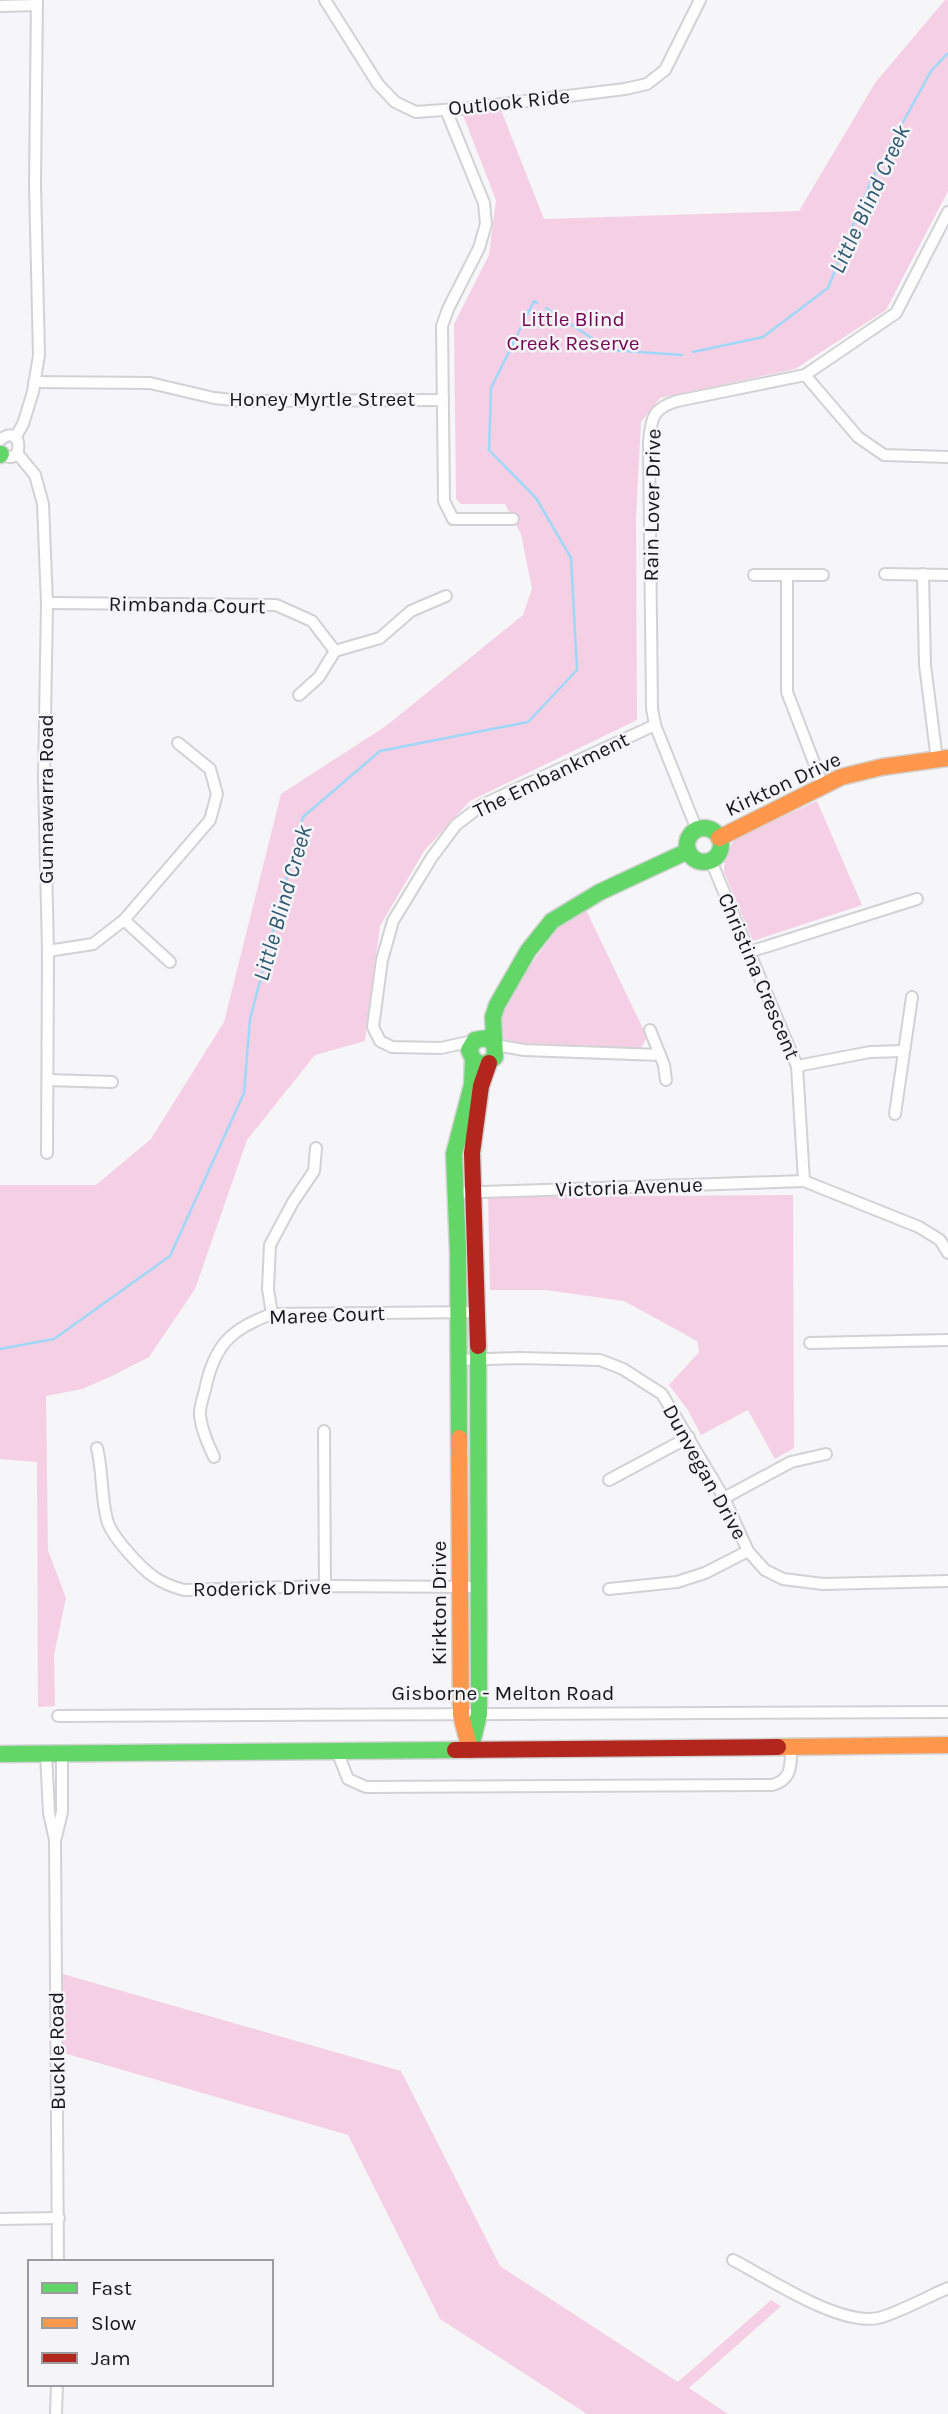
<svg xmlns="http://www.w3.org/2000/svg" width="948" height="2414" font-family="Karla,sans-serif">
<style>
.green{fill:#f5d0e5}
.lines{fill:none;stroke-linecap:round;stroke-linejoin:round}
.stream{stroke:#9ed8f8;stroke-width:2.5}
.street-casing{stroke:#d2d2d4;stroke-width:14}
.fast-casing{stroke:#d2d2d4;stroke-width:19}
.slow-casing{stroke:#d2d2d4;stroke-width:19}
.jam-casing{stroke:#d2d2d4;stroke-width:19}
.street{stroke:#fefefe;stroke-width:10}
.fast{stroke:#63d668;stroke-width:16}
.slow{stroke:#ff974d;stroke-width:16}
.jam{stroke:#b3261e;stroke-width:16}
.labels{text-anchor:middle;stroke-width:5;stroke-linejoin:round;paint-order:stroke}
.street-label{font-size:21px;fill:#161618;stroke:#f5f4f9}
.park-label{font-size:21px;fill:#770353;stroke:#f5f4f9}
.water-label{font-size:23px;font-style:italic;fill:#2b5870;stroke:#f5f4f9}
</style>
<rect width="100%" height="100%" fill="#f6f5f8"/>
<!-- green -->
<g class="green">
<path d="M 945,0 L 948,0 L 948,191 L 886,310 L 795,369 L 660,398 L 641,422 L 636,518 L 637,720 L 470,801 L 424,851 L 380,926 L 365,1041 L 315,1055 L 247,1140 L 195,1289 L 149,1357 L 112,1376 L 82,1389 L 46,1396 L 48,1550 L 66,1598 L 54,1655 L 55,1706 L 38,1707 L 37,1462 L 0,1459 L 0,1185 L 96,1185 L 151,1139 L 224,1022 L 281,794 L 386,726 L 523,615 L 532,589 L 521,534 L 505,504 L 461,504 L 456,499 L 454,324 L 489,255 L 496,200 L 463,115 L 501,110 L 544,219 L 799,211 L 875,83 Z"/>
<path d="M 817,801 L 862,905 L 753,941 L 724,872 L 725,857 L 735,838 Z"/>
<path d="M 585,908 L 647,1037 L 641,1048 L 523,1043 L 499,1038 L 501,1020 L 512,990 L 561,924 Z"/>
<path d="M 793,1195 L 794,1448 L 775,1459 L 748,1410 L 701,1435 L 688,1410 L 669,1385 L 699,1352 L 697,1341 L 624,1301 L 545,1290 L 490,1290 L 488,1197 Z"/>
<path d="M 56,1972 L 401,2071 L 500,2266 L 678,2382 L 771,2300 L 781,2306 L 689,2388 L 728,2414 L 587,2414 L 440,2319 L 348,2135 L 57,2051 Z"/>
</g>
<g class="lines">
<!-- stream -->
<g class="stream">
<path d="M 546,308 L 610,350 L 682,355"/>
<path d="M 693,352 L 763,337 L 828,288 L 871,181 L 931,71 L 948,53"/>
<path d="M 0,1349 L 54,1339 L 170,1256 L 244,1093 L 250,1019 L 303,817 L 380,751 L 528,722 L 577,670 L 571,558 L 536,498 L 489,450 L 491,388 L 534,301 L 537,303"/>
</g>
<defs>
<g id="street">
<path d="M 325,0 L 378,84 L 395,102 L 416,112 L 470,108 L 625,89 L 647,84 L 665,70 L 700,0"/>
<path d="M 0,6 L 37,5"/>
<path d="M 446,110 L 484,203 L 486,224 L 479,248 L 448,309 L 442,326 L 444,501 L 453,519 L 513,519"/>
<path d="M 805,375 L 858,437 L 884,455 L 948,457"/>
<path d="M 34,382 L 150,383 L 214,398 L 242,401 L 443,400"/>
<path d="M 15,438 L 23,424 L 33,392 L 39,355 L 35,184 L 37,0"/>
<path d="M 0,440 C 25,420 24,473 0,452"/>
<path d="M 17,453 L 35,475 L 43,504 L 47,603 L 44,777 L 48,951 L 47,1153"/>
<path d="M 885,574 L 948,575"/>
<path d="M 923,574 L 925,665 L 937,760"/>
<path d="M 754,575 L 823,575"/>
<path d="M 787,576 L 787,692 L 823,786"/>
<path d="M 47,603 L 276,605 L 312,621 L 335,651 L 319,677 L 299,695"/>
<path d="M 335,651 L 380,638 L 411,611 L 446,596"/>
<path d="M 697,830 L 655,725 L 652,708 L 649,442 C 651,418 653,408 677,401 L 805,375 L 896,313 L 948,212"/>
<path d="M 711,861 L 797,1066 L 804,1181 L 919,1227 L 940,1240 L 948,1253"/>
<path d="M 124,920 L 170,962"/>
<path d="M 48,951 L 93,944 L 124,920 L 210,820 L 217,794 L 210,769 L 178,743"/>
<path d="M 749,952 L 917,899"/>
<path d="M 650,1030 L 664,1065 L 666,1080"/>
<path d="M 473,1041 L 441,1048 L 392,1047 L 380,1041 L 373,1027 L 382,960 L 393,921 L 432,857 L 456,825 L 482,805 L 655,725"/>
<path d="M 495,1045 L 524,1050 L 660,1055"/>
<path d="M 797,1066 L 870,1052 L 902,1051"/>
<path d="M 48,1080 L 112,1082"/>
<path d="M 895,1114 L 912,997"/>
<path d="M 455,1193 L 804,1181"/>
<path d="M 272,1314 L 268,1289 L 270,1245 L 293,1202 L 314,1171 L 316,1148"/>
<path d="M 810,1343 L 948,1340"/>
<path d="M 459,1360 L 520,1358 L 600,1360 L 623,1369 L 662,1394 L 724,1498 L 748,1551 L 765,1570 L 783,1579 L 823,1584 L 948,1581"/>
<path d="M 324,1431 L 325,1586"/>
<path d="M 97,1448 C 103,1471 101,1503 108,1523 C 114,1539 141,1568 154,1577 C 164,1584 173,1587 184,1590 L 325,1586 L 478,1587"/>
<path d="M 214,1457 C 208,1444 202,1431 200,1416 C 199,1408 203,1398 205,1390 C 214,1346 230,1329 272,1314 L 477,1312"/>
<path d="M 609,1480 L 689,1437"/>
<path d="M 724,1498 L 791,1462 L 826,1454"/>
<path d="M 609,1589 L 677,1582 L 705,1573 L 748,1551"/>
<path d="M 58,1716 L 948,1712"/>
<path d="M 337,1751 L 348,1779 L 366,1787 L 772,1785 C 792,1780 791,1765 791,1747"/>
<path d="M 46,1753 L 49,1813 L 55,1840 L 58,2262"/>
<path d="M 56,1837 L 62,1812 L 62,1753"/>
<path d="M 0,2219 L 59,2218"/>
<path d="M 733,2260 C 768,2278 839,2326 878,2318 C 896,2314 929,2296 948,2288"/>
<path d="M 56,2414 L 57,2384"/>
</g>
<g id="fast">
<path d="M 0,455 L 1,454"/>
<circle cx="704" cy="845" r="17"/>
<path d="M 493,1043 L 487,1038 L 475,1040 L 469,1050 L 474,1061 L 485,1065 L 495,1057 L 493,1017 L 497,1005 L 528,951 L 552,921 L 600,892 L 688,851"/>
<path d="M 459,1438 L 458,1251 L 454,1154 L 472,1085 L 473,1061"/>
<path d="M 471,1747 L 479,1714 L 478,1346"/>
<path d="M 0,1754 L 455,1750"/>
</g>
<g id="slow">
<path d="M 719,838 L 841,777 L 882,767 L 948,758"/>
<path d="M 459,1438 L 461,1715 L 470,1750"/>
<path d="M 778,1747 L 948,1745"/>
</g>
<g id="jam">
<path d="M 478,1346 L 472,1153 L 481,1086 L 489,1063"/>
<path d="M 455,1750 L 778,1747"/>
</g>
</defs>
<!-- street casing -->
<use href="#street" class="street-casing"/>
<!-- fast casing -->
<use href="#fast" class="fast-casing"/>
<!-- slow casing -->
<use href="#slow" class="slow-casing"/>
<!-- jam casing -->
<use href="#jam" class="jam-casing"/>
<!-- street -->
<use href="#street" class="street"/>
<!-- fast -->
<use href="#fast" class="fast"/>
<!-- slow -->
<use href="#slow" class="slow"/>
<!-- jam -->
<use href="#jam" class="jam"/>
</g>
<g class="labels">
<!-- street labels -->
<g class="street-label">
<text transform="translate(509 102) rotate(-6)" y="7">Outlook Ride</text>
<text x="322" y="406">Honey Myrtle Street</text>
<text transform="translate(652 505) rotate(-89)" y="7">Rain Lover Drive</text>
<text transform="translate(187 605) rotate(1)" y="7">Rimbanda Court</text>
<text transform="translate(551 775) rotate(-26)" y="7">The Embankment</text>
<text transform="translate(783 784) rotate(-25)" y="7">Kirkton Drive</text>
<text transform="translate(46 799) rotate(-90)" y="7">Gunnawarra Road</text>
<text transform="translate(759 976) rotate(67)" y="7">Christina Crescent</text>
<text transform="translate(629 1187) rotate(-2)" y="7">Victoria Avenue</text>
<text transform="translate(327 1315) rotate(-2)" y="7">Maree Court</text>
<text transform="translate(705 1472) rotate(61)" y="7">Dunvegan Drive</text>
<text transform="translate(262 1588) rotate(-1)" y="7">Roderick Drive</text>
<text transform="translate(439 1603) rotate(-90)" y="7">Kirkton Drive</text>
<text x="503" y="1700">Gisborne - Melton Road</text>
<text transform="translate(57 2051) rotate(-91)" y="7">Buckle Road</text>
</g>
<!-- park labels -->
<g class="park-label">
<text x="573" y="326">Little Blind<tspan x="573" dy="24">Creek Reserve</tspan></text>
</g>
<!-- water labels -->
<g class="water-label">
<text transform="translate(869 199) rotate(-65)" y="8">Little Blind Creek</text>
<text transform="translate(282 903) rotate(-74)" y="8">Little Blind Creek</text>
</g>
</g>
<!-- legend -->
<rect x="28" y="2260" width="245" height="126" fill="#f5f4f9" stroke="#9c9b9f" stroke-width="2"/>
<rect x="42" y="2283" width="35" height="10" fill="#63d668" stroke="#9c9b9f" stroke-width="2"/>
<text x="91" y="2295" font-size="21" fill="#161618">Fast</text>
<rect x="42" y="2318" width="35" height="10" fill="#ff974d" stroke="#9c9b9f" stroke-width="2"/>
<text x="91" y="2330" font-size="21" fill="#161618">Slow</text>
<rect x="42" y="2353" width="35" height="10" fill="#b3261e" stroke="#9c9b9f" stroke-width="2"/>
<text x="91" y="2365" font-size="21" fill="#161618">Jam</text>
</svg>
